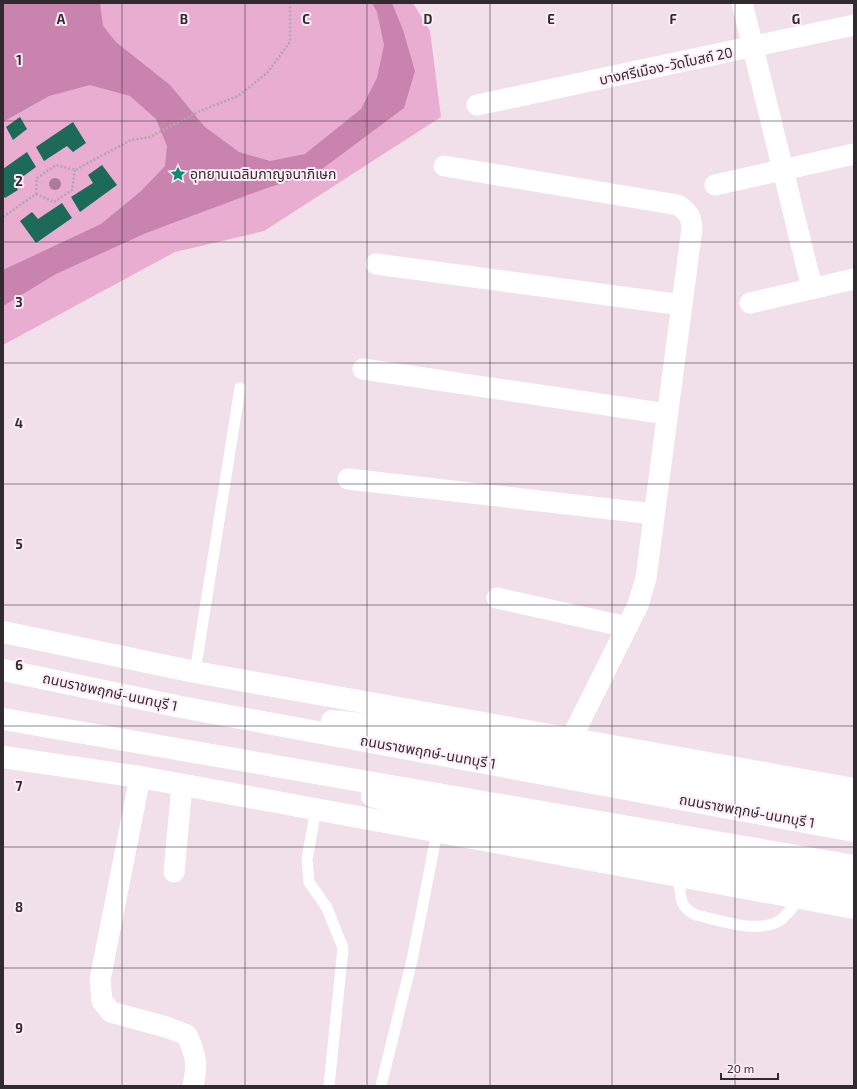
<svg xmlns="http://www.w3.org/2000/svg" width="857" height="1089" font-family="'Exo 2','Noto Sans Thai',sans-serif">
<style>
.green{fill:#e9add1}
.water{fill:#c884ae}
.building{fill:#1c6a57}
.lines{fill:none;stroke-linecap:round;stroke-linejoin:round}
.path{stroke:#b3a5ad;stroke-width:2.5;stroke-dasharray:2 2;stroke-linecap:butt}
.lane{stroke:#fff;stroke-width:11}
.street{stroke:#fff;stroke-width:21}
.secondary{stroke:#fff;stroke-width:22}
.tree{fill:#ad799c}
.grid{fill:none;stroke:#312b2f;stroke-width:1;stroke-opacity:0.55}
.labels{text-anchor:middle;stroke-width:4;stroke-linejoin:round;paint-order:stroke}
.street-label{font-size:14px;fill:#312b2f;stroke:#feedf7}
.poi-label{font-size:14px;fill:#312b2f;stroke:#feedf7;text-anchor:start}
.grid-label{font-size:13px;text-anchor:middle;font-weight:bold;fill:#312b2f;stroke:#feedf7;stroke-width:4;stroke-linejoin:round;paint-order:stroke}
</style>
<rect width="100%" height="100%" fill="#f1e0ea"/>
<!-- green -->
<path class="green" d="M 3,3 L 413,3 L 430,31 L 441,117 L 264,231 L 175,252 L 3,345 Z"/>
<!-- water -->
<path class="water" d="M 3,3 L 100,3 L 103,26 L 116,42 L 170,85 L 205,127 L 239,152 L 270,161 L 305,154 L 361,109 L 377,78 L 384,45 L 377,12 L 372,3 L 392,3 L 403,30 L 415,71 L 404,108 L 318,172 L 267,188 L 146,233 L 56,274 L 3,306 L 3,270 L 101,224 L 141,191 L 165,166 L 167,146 L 156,119 L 130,96 L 90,85 L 49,96 L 3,122 Z"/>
<!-- building -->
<g class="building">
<path d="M 20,117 L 27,129 L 13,140 L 6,127 Z"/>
<path d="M 73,122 L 86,143 L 73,152 L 67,146 L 44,161 L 36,147 Z"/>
<path d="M 27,152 L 36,167 L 14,183 L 18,190 L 5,198 L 3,195 L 3,169 Z"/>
<path d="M 102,165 L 117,185 L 80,212 L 71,197 L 93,183 L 88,175 Z"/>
<path d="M 62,203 L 72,218 L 36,243 L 20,221 L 32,212 L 38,219 Z"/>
</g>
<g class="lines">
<!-- path -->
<g class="path">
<path d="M 36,194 L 54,202 L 72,190 L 75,170"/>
<path d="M 3,217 L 36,194 L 37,178 L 56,165 L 75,170 L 131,140 L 150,137 L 200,111 L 238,96 L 267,73 L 290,42 L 290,3"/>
</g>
<!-- lane -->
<g class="lane">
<path d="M 195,672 L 240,388"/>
<path d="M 316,809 L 307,859 L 309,882 L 327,908 L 343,948 L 329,1086"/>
<path d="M 679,876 C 681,894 677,906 696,915 C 719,920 757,934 779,921 C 787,916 794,905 800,898"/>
<path d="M 381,1086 L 412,960 L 437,832"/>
</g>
<!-- street -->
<g class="street">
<path d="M 742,3 L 812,288"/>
<path d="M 477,105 L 854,25"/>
<path d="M 444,166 L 678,205 C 688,212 691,216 692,228 L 646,578 L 638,605 L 571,739"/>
<path d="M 715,185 L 854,154"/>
<path d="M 376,264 L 682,305"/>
<path d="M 750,303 L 854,279"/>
<path d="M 363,369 L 667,414"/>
<path d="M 348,479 L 654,514"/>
<path d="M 497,598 L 627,627"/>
<path d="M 140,777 L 100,980 L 102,1001 L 111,1012 L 166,1027 L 187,1035 C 196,1056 198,1063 193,1086"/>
<path d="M 174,872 L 182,785"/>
</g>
<!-- secondary -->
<g class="secondary">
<path d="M 3,632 L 195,672 L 854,789"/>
<path d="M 3,670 L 181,707 L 854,831"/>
<path d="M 3,719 L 854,866"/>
<path d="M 332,721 L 412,729 L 854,809"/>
<path d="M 3,757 L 140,777 L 854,908"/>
<path d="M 372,796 L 427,810 L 854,886"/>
</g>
</g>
<!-- trees -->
<circle class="tree" cx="55" cy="184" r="6"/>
<!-- grid -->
<path class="grid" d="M 122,3 L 122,1086M 245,3 L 245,1086M 367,3 L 367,1086M 490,3 L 490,1086M 612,3 L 612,1086M 735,3 L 735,1086M 3,121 L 854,121M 3,242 L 854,242M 3,363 L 854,363M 3,484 L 854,484M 3,605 L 854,605M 3,726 L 854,726M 3,847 L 854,847M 3,968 L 854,968"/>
<!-- icons -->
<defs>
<symbol id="sight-bare" viewBox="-9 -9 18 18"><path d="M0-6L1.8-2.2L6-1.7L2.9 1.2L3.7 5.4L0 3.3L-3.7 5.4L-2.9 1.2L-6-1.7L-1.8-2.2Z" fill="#0d8c72" stroke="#feedf7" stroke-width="2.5" paint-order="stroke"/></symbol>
</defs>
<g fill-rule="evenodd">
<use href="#sight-bare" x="167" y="163" width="22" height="22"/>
</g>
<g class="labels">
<!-- street labels -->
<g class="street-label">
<text transform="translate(666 66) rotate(-12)" y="5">บางศรีเมือง-วัดโบสถ์ 20</text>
<text transform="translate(110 692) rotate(12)" y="5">ถนนราชพฤกษ์-นนทบุรี 1</text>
<text transform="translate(428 752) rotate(10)" y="5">ถนนราชพฤกษ์-นนทบุรี 1</text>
<text transform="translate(747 811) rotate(10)" y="5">ถนนราชพฤกษ์-นนทบุรี 1</text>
</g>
<!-- poi labels -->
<g class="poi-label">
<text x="190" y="179">อุทยานเฉลิมกาญจนาภิเษก</text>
</g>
</g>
<g class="grid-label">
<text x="61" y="24">A</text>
<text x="184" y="24">B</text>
<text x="306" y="24">C</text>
<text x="428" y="24">D</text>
<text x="551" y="24">E</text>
<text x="673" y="24">F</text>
<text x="796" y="24">G</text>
<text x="19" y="65">1</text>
<text x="19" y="186">2</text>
<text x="19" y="307">3</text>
<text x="19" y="428">4</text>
<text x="19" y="549">5</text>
<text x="19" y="670">6</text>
<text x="19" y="791">7</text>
<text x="19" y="912">8</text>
<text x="19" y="1033">9</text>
</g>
<!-- border -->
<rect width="857" height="1089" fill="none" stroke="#312b2f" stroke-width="8"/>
<!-- scale -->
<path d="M721 1073v6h57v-6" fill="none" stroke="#312b2f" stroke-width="2"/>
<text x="727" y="1073" font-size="12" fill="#312b2f" stroke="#feedf7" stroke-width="3" paint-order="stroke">20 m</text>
</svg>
